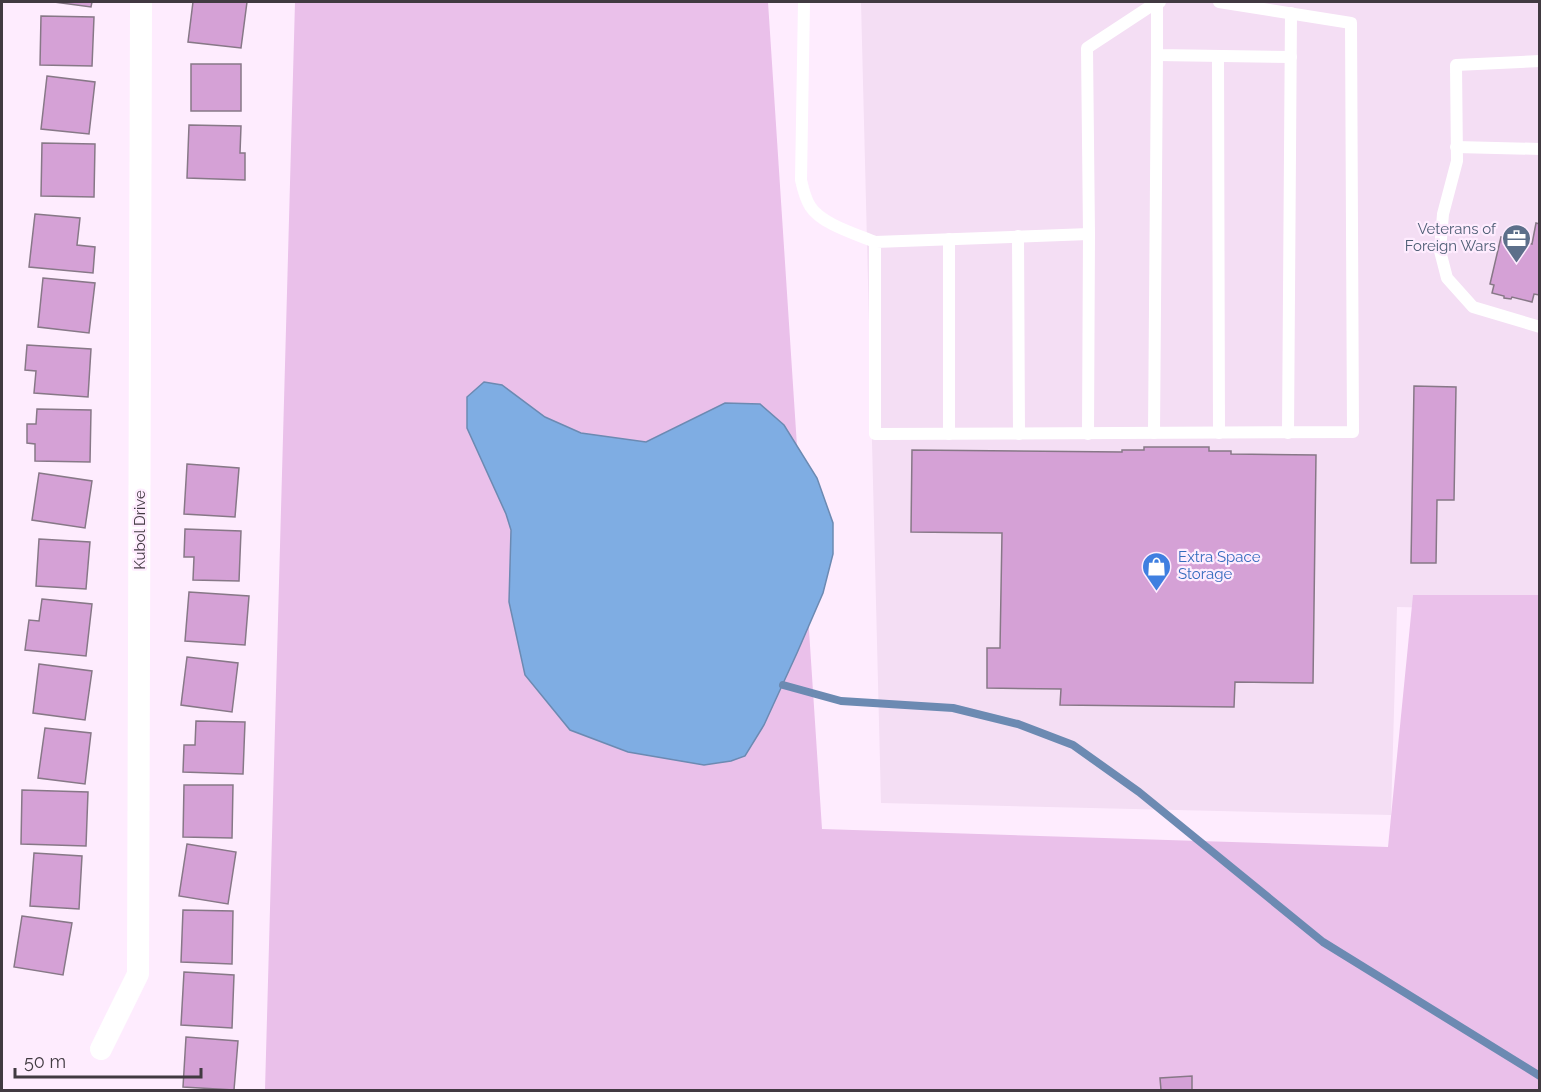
<svg xmlns="http://www.w3.org/2000/svg" width="1541" height="1092" font-family="Raleway,sans-serif">
<style>
.built{fill:#f4def4}
.green{fill:#eac0ea}
.water{fill:#7fade3;stroke:#6c8ab2;stroke-width:1.5}
.lines{fill:none;stroke-linecap:round;stroke-linejoin:round}
.stream{stroke:#6c8ab2;stroke-width:8}
.building{fill:#d5a1d6;stroke:#877887;stroke-width:1.5}
.lane{stroke:#fff;stroke-width:12}
.street{stroke:#fff;stroke-width:22}
.labels{text-anchor:middle;stroke-width:4.5;stroke-linejoin:round;paint-order:stroke}
.service-label{font-size:15px;fill:#4e5e75;stroke:#feecfe;text-anchor:end}
.street-label{font-size:15px;fill:#413a41;stroke:#feecfe}
.shop-label{font-size:15px;fill:#366cbe;stroke:#feecfe;text-anchor:start}
</style>
<rect width="100%" height="100%" fill="#feecfe"/>
<!-- built -->
<path class="built" d="M 861,2 L 1539,2 L 1539,610 L 1397,607 L 1391,815 L 881,803 Z"/>
<!-- green -->
<path class="green" d="M 295,2 L 768,2 L 822,829 L 1388,847 L 1413,595 L 1539,595 L 1539,1090 L 265,1090 Z"/>
<!-- water -->
<path class="water" d="M 484,382 L 502,385 L 545,417 L 581,433 L 646,442 L 725,403 L 760,404 L 784,425 L 817,478 L 833,523 L 833,554 L 823,593 L 797,653 L 764,725 L 745,756 L 731,761 L 704,765 L 628,752 L 570,730 L 525,675 L 509,602 L 511,530 L 506,514 L 467,428 L 467,397 Z"/>
<g class="lines">
<!-- stream -->
<path class="stream" d="M 783,685 L 841,701 L 953,708 L 1018,724 L 1073,745 L 1139,792 L 1323,942 L 1540,1076"/>
</g>
<!-- building -->
<g class="building">
<path d="M 54,2 L 92,2 L 91,7 Z"/>
<path d="M 193,2 L 247,2 L 241,48 L 188,42 Z"/>
<path d="M 41,16 L 94,17 L 92,66 L 40,65 Z"/>
<rect x="191" y="64" width="50" height="47"/>
<path d="M 47,76 L 95,82 L 89,134 L 41,129 Z"/>
<path d="M 189,125 L 241,126 L 240,153 L 245,153 L 245,180 L 187,178 Z"/>
<path d="M 42,143 L 95,144 L 94,197 L 41,196 Z"/>
<path d="M 35,214 L 80,218 L 77,245 L 95,247 L 93,273 L 29,267 Z"/>
<path d="M 1536,223 L 1540,224 L 1540,295 L 1534,294 L 1532,302 L 1512,297 L 1511,299 L 1504,298 L 1504,296 L 1492,293 L 1494,285 L 1490,284 L 1501,237 L 1532,244 Z"/>
<path d="M 43,278 L 95,283 L 89,333 L 38,327 Z"/>
<path d="M 27,345 L 91,349 L 88,397 L 34,393 L 36,371 L 25,370 Z"/>
<path d="M 1414,386 L 1456,387 L 1454,500 L 1437,500 L 1436,563 L 1411,563 Z"/>
<path d="M 37,409 L 91,410 L 90,462 L 35,461 L 35,444 L 27,443 L 27,424 L 36,424 Z"/>
<path d="M 1144,447 L 1209,447 L 1209,451 L 1231,451 L 1231,454 L 1316,455 L 1313,683 L 1235,682 L 1234,707 L 1060,705 L 1061,689 L 987,688 L 987,648 L 1000,648 L 1002,533 L 911,532 L 912,450 L 1122,452 L 1122,450 L 1144,450 Z"/>
<path d="M 187,464 L 239,468 L 235,517 L 184,514 Z"/>
<path d="M 39,473 L 92,481 L 85,528 L 32,520 Z"/>
<path d="M 185,529 L 241,531 L 239,581 L 193,580 L 194,557 L 184,557 Z"/>
<path d="M 39,539 L 90,542 L 86,589 L 36,586 Z"/>
<path d="M 189,592 L 249,596 L 245,645 L 185,641 Z"/>
<path d="M 42,599 L 92,604 L 86,656 L 25,650 L 29,620 L 39,621 Z"/>
<path d="M 187,657 L 238,663 L 232,712 L 181,705 Z"/>
<path d="M 39,664 L 92,671 L 85,720 L 33,713 Z"/>
<path d="M 196,721 L 245,722 L 243,774 L 183,772 L 184,745 L 195,745 Z"/>
<path d="M 45,728 L 91,733 L 85,784 L 38,778 Z"/>
<path d="M 184,785 L 233,785 L 232,838 L 183,837 Z"/>
<path d="M 22,790 L 88,792 L 86,846 L 21,844 Z"/>
<path d="M 187,844 L 236,852 L 228,904 L 179,896 Z"/>
<path d="M 34,853 L 82,856 L 79,909 L 30,906 Z"/>
<path d="M 183,910 L 233,911 L 232,964 L 181,962 Z"/>
<path d="M 22,916 L 72,923 L 63,975 L 14,967 Z"/>
<path d="M 184,972 L 234,975 L 232,1028 L 181,1025 Z"/>
<path d="M 186,1037 L 238,1041 L 234,1090 L 183,1087 Z"/>
<path d="M 1192,1076 L 1192,1090 L 1161,1090 L 1160,1078 Z"/>
</g>
<g class="lines">
<!-- lane -->
<g class="lane">
<path d="M 804,2 L 801,180 C 803,189 805,198 810,206 C 821,224 856,234 875,242"/>
<path d="M 1157,2 L 1157,55 L 1291,57"/>
<path d="M 1160,2 L 1157,2 L 1087,48 L 1089,234 L 875,242 L 875,434 L 1353,432 L 1351,23 L 1219,2"/>
<path d="M 1218,56 L 1219,433"/>
<path d="M 1540,61 L 1456,65 L 1457,161 L 1443,214 L 1440,251 L 1447,278 L 1473,307 L 1540,327"/>
<path d="M 1456,147 L 1540,149"/>
<path d="M 1018,236 L 1019,434"/>
<path d="M 1154,433 L 1157,55"/>
<path d="M 1288,433 L 1291,13"/>
<path d="M 949,434 L 949,239"/>
<path d="M 1088,434 L 1089,234"/>
</g>
<!-- street -->
<path class="street" d="M 101,1049 L 138,974 L 141,2"/>
</g>
<!-- icons -->
<defs>
<symbol id="office-pin" viewBox="-11 -11 22 30"><path d="M0 17L-7.5 6A9.5 9.5 0 1 1 7.5 6Z" fill="#5c6f8a" stroke="#feecfe"/><path d="M-6-3h4V-5.5h4V-3h4V5H-6ZM-1-4.5V-3h2v-1.5ZM-6 0V1H6V0Z" fill="#fff"/></symbol>
<symbol id="shop-pin" viewBox="-11 -11 22 30"><path d="M0 17L-7.5 6A9.5 9.5 0 1 1 7.5 6Z" fill="#3f7fe0" stroke="#feecfe"/><path d="M-5-2.5h2.3a2.7 3.5 0 0 1 5.4 0H5L5.5 6h-11ZM-1.5-2.5h3a1.5 2.3 0 0 0-3 0Z" fill="#fff"/></symbol>
</defs>
<g fill-rule="evenodd">
<use href="#office-pin" x="1500" y="222" width="33" height="45"/>
<use href="#shop-pin" x="1140" y="550" width="33" height="45"/>
</g>
<g class="labels">
<!-- service labels -->
<g class="service-label">
<text x="1496" y="234">Veterans of<tspan x="1496" dy="17">Foreign Wars</tspan></text>
</g>
<!-- street labels -->
<g class="street-label">
<text transform="translate(140 530) rotate(-90)" y="5">Kubol Drive</text>
</g>
<!-- shop labels -->
<g class="shop-label">
<text x="1178" y="562">Extra Space<tspan x="1178" dy="17">Storage</tspan></text>
</g>
</g>
<!-- border -->
<rect width="1541" height="1092" fill="none" stroke="#413a41" stroke-width="6"/>
<!-- scale -->
<path d="M15 1068v9h186v-9" fill="none" stroke="#413a41" stroke-width="3"/>
<text x="24" y="1068" font-size="18" fill="#413a41" stroke="#feecfe" stroke-width="4.5" paint-order="stroke">50 m</text>
</svg>
